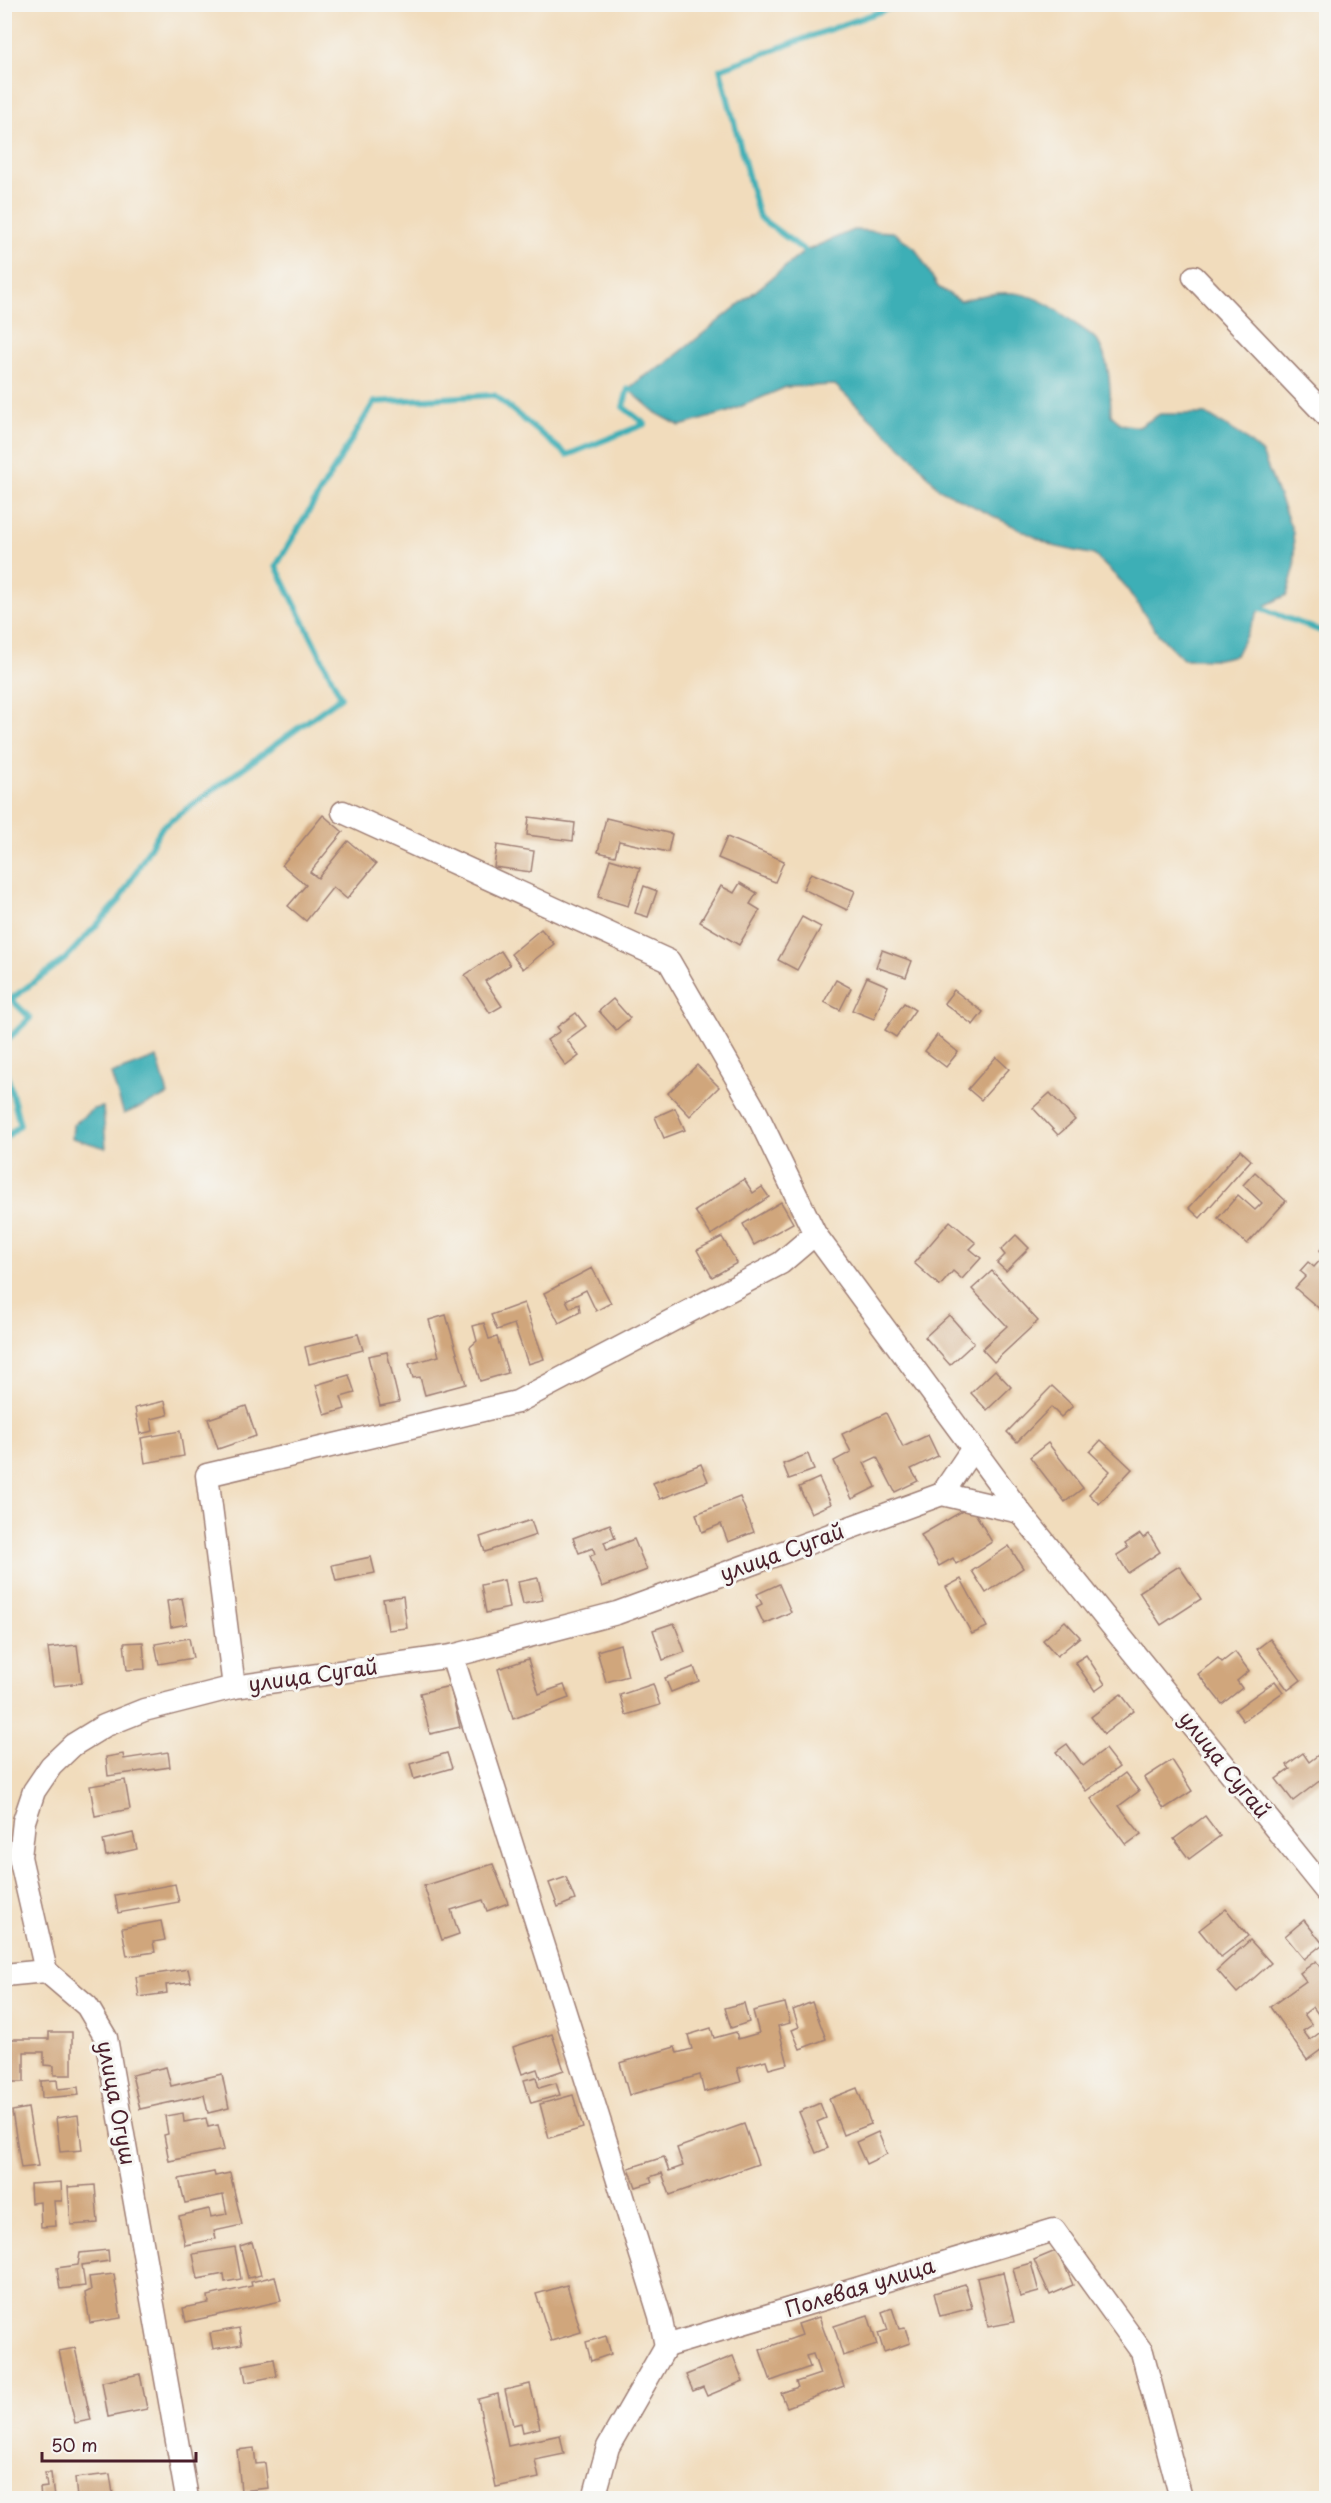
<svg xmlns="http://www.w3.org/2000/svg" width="1331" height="2503" font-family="'Playpen Sans',sans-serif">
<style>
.water{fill:#3eafb6;stroke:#446770;stroke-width:1.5}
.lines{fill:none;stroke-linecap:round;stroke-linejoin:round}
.stream{stroke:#3eafb6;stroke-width:6}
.building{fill:#d0a67b}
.street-casing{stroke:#9e7e74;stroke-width:25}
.street{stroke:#fff;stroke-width:22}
.labels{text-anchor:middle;stroke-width:6;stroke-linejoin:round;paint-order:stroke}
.street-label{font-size:21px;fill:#4a1f2b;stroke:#f6f6f2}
</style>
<rect width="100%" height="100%" fill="#f6f6f2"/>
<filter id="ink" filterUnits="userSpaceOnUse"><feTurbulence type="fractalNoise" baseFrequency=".0167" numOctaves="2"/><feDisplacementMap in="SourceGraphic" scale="12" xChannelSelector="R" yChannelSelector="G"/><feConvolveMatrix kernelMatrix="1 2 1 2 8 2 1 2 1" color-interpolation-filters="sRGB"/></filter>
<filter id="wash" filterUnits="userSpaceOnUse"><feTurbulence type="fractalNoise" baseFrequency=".008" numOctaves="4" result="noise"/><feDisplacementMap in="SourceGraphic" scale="24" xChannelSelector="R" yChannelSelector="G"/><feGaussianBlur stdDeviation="1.35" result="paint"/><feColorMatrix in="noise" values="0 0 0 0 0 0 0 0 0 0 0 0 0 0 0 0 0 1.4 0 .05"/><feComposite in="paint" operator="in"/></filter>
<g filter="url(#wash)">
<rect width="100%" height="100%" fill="#f1dcbc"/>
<!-- water -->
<g class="water">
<path d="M 853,230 L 893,232 L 915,248 L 938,287 L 960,301 C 1010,287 1032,289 1073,322 C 1080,328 1093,334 1098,342 C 1111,364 1110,390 1111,415 L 1121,424 L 1139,427 L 1160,414 L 1206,414 L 1241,435 L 1262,453 L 1293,532 L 1295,566 L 1287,595 L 1260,608 L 1236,655 L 1218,659 L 1183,659 L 1158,634 L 1123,583 L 1094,555 L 1053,546 L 939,489 L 914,459 L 835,385 L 786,387 L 728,412 L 680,426 L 656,413 L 628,389 L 643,377 L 663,366 L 805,251 Z"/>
<path d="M 157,1057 L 168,1095 L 124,1114 L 111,1074 Z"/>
<path d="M 103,1107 L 106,1148 L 72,1138 L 73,1125 L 93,1109 Z"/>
</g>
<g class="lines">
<!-- stream -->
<g class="stream">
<path d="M 807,259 L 805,251 L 759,217 L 720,69 L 901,4"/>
<path d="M 1261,601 L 1260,608 L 1326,633"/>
<path d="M 4,1043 L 30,1018 L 11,999 L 65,959 L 119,901 L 162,827 L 341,697 L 276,566 L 374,402 L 494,395 L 567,455 L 645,424 L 623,407 L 628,389 L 636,391"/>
<path d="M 4,1062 L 20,1125 L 4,1139"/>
</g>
</g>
<g id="blocks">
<!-- building -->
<g class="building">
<path d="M 323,815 L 343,832 L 310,872 L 318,878 L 348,841 L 376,864 L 347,899 L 333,887 L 306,921 L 288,906 L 306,885 L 282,865 Z"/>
<path d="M 529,817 L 575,823 L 573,841 L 527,835 Z"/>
<path d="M 606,818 L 672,834 L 668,852 L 619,841 L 615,856 L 598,852 Z"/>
<path d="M 727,837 L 784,861 L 775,882 L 718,858 Z"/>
<path d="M 497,845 L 534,851 L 531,872 L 494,867 Z"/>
<path d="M 610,859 L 640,868 L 628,906 L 598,897 Z"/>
<path d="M 811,873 L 855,891 L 847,910 L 803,889 Z"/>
<path d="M 740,883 L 757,893 L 750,904 L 760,910 L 739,945 L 700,922 L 721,886 L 734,893 Z"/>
<path d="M 644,886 L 657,891 L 648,917 L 635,913 Z"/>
<path d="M 802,917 L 821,927 L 797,970 L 778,960 Z"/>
<path d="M 541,929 L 554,944 L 523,969 L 511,954 Z"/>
<path d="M 882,950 L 912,961 L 906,977 L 876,967 Z"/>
<path d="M 501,951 L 510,965 L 485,981 L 502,1006 L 490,1013 L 465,975 Z"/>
<path d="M 867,977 L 888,986 L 874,1019 L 852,1010 Z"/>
<path d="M 836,980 L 851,988 L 840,1010 L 824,1002 Z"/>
<path d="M 954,990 L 983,1012 L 973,1025 L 944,1003 Z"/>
<path d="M 613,999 L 630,1018 L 616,1030 L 599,1011 Z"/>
<path d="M 904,1003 L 915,1010 L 896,1037 L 885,1030 Z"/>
<path d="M 576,1013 L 586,1026 L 567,1040 L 579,1056 L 566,1066 L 547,1040 L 560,1031 L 557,1027 Z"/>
<path d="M 937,1035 L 958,1052 L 946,1067 L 925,1051 Z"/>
<path d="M 996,1057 L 1009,1069 L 981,1100 L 968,1089 Z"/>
<path d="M 697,1065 L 719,1087 L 690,1116 L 668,1093 Z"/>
<path d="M 1050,1093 L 1075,1120 L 1058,1135 L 1033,1108 Z"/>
<path d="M 675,1108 L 685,1130 L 664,1138 L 655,1117 Z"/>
<path d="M 1240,1150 L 1251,1160 L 1200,1218 L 1189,1208 Z"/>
<path d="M 1255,1172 L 1286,1201 L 1247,1244 L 1218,1218 L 1238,1195 L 1255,1210 L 1262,1203 L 1243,1185 Z"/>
<path d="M 744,1179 L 753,1193 L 762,1187 L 769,1197 L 711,1235 L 695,1211 Z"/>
<path d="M 781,1202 L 793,1223 L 754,1245 L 743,1224 Z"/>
<path d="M 950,1221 L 976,1243 L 970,1249 L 981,1258 L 962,1279 L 953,1271 L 940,1286 L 914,1263 Z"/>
<path d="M 1016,1235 L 1029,1248 L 1006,1271 L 997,1263 L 1005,1255 L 1001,1250 Z"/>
<path d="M 722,1237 L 737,1263 L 712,1277 L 697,1250 Z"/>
<path d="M 1326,1242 L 1326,1307 L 1322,1311 L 1295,1288 L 1306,1276 L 1300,1271 L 1308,1262 L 1314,1267 L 1323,1257 L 1320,1250 Z"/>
<path d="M 592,1268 L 611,1303 L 596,1311 L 586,1290 L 566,1300 L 570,1308 L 579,1304 L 580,1312 L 559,1323 L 544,1293 Z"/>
<path d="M 992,1271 L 1038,1321 L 994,1362 L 982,1349 L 1007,1326 L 972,1289 Z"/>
<path d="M 524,1303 L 544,1359 L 528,1364 L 514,1324 L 497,1330 L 491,1315 Z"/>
<path d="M 446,1315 L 466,1384 L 425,1395 L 420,1377 L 413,1378 L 409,1364 L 439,1356 L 429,1320 Z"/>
<path d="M 949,1315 L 974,1343 L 950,1365 L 925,1337 Z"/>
<path d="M 484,1323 L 489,1339 L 497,1337 L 508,1373 L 480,1381 L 470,1347 L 477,1341 L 473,1326 Z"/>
<path d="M 358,1334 L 363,1350 L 309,1364 L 305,1347 Z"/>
<path d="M 387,1352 L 399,1402 L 380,1406 L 368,1356 Z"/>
<path d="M 995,1370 L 1011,1387 L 987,1410 L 971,1393 Z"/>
<path d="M 349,1375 L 355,1393 L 341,1397 L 345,1409 L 325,1415 L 316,1385 Z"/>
<path d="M 1052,1386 L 1073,1406 L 1061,1417 L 1051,1407 L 1017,1442 L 1007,1432 Z"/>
<path d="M 165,1401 L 168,1415 L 151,1419 L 153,1431 L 140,1434 L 135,1408 Z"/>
<path d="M 246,1406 L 256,1436 L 218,1449 L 208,1419 Z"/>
<path d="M 886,1413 L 903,1447 L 928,1435 L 938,1456 L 911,1469 L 918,1481 L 895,1492 L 877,1457 L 864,1463 L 876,1487 L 852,1499 L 834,1461 L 851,1452 L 842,1434 Z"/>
<path d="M 180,1431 L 184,1456 L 145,1463 L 141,1438 Z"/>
<path d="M 1101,1440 L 1132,1469 L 1099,1504 L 1089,1494 L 1110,1471 L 1090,1452 Z"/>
<path d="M 1048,1443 L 1083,1488 L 1065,1502 L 1030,1457 Z"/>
<path d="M 808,1454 L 814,1470 L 789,1479 L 783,1464 Z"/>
<path d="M 701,1464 L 708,1481 L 660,1499 L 653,1483 Z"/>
<path d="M 819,1478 L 831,1504 L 811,1513 L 799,1487 Z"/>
<path d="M 740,1497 L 754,1532 L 728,1542 L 721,1524 L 702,1532 L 696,1514 Z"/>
<path d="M 971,1506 L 992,1542 L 956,1564 L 953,1558 L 939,1566 L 921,1535 Z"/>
<path d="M 531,1520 L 536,1535 L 485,1552 L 480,1537 Z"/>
<path d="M 610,1524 L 615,1538 L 604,1542 L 607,1550 L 634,1539 L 647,1570 L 602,1587 L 590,1556 L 595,1554 L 593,1548 L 579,1553 L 573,1538 Z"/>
<path d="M 1140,1534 L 1143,1538 L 1149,1534 L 1160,1552 L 1128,1573 L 1117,1555 L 1128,1548 L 1125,1544 Z"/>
<path d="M 1009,1546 L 1023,1568 L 986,1593 L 972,1571 Z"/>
<path d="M 371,1557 L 375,1573 L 336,1581 L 332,1565 Z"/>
<path d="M 1179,1566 L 1201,1599 L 1161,1625 L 1139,1592 Z"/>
<path d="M 538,1578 L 543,1600 L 523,1604 L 518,1582 Z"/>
<path d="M 961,1579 L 987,1627 L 972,1634 L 946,1587 Z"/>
<path d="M 504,1580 L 509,1608 L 486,1613 L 481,1585 Z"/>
<path d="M 779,1584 L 791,1612 L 764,1624 L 756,1607 L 762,1604 L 757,1594 Z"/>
<path d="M 403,1596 L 407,1628 L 388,1630 L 383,1599 Z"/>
<path d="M 182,1598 L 187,1624 L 171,1627 L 167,1601 Z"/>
<path d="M 1065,1621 L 1080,1637 L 1057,1656 L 1043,1640 Z"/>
<path d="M 674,1623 L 685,1652 L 663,1660 L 653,1630 Z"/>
<path d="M 189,1638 L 193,1658 L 159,1664 L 155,1644 Z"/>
<path d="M 1270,1639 L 1301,1680 L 1288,1690 L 1257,1649 Z"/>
<path d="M 143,1642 L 145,1669 L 127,1670 L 124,1643 Z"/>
<path d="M 620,1644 L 628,1676 L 606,1682 L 597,1651 Z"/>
<path d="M 77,1645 L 82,1683 L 53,1686 L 48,1648 Z"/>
<path d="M 1235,1652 L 1249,1671 L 1237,1681 L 1242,1688 L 1222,1704 L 1198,1674 L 1218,1658 L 1222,1662 Z"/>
<path d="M 1086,1655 L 1105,1684 L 1095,1691 L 1075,1662 Z"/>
<path d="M 528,1659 L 539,1694 L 564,1685 L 569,1698 L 513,1719 L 498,1669 Z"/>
<path d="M 694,1667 L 699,1681 L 671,1692 L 665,1678 Z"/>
<path d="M 1275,1681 L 1283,1692 L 1243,1721 L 1235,1710 Z"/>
<path d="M 653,1684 L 660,1705 L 626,1715 L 620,1695 Z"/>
<path d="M 450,1686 L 460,1727 L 430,1734 L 420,1693 Z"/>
<path d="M 1121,1694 L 1134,1711 L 1104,1734 L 1091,1717 Z"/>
<path d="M 1067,1744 L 1083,1766 L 1105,1749 L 1119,1767 L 1086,1791 L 1056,1752 Z"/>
<path d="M 1326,1749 L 1326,1776 L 1293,1801 L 1276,1779 L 1290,1769 L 1287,1765 L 1303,1753 L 1309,1762 Z"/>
<path d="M 168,1752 L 170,1767 L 108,1776 L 106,1757 L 123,1754 L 124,1759 Z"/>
<path d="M 447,1753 L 452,1768 L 414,1779 L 410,1764 Z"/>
<path d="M 1172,1760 L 1192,1791 L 1164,1809 L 1144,1778 Z"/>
<path d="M 1125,1773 L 1139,1791 L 1119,1806 L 1141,1834 L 1126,1845 L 1091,1799 Z"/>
<path d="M 125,1780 L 130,1809 L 95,1816 L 90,1786 Z"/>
<path d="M 1205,1816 L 1220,1836 L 1189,1859 L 1174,1839 Z"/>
<path d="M 133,1833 L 137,1849 L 106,1856 L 103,1840 Z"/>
<path d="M 493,1864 L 508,1903 L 487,1911 L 483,1900 L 451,1910 L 459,1934 L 442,1940 L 424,1886 Z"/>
<path d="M 566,1877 L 575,1900 L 558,1907 L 549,1883 Z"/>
<path d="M 175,1884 L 179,1902 L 118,1913 L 115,1895 Z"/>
<path d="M 1226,1909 L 1248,1936 L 1221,1957 L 1199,1930 Z"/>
<path d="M 1304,1920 L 1323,1944 L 1304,1959 L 1285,1936 Z"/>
<path d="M 161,1921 L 165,1940 L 153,1942 L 155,1952 L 127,1956 L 122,1928 Z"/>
<path d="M 1250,1940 L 1271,1963 L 1237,1993 L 1217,1970 Z"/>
<path d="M 1316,1961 L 1326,1976 L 1326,2014 L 1321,2018 L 1313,2007 L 1304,2014 L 1312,2025 L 1303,2031 L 1310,2040 L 1326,2028 L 1326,2046 L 1307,2060 L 1270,2007 L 1306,1981 L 1300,1973 Z"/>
<path d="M 188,1969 L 191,1982 L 166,1985 L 167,1993 L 139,1997 L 136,1977 Z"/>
<path d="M 812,2002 L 826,2039 L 800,2049 L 792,2030 L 799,2027 L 793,2010 Z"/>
<path d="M 744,2003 L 749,2022 L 731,2028 L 725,2008 Z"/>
<path d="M 785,2003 L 790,2023 L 778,2026 L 788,2064 L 769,2069 L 766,2060 L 737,2068 L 741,2082 L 704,2092 L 700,2075 L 629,2095 L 620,2063 L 675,2047 L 677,2053 L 692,2049 L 688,2035 L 711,2028 L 714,2038 L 736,2032 L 738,2039 L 759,2033 L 753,2011 Z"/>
<path d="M 49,2032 L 72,2032 L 72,2075 L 54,2075 L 54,2066 L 44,2065 L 44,2052 L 24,2052 L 24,2082 L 4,2082 L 4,2039 L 49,2039 Z"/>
<path d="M 552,2034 L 564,2070 L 540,2078 L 537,2069 L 522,2074 L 513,2047 Z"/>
<path d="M 166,2067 L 171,2086 L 222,2074 L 229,2108 L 208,2113 L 204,2095 L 140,2109 L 132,2075 Z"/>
<path d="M 536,2077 L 539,2088 L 556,2083 L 560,2095 L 531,2103 L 524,2080 Z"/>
<path d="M 57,2080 L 58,2089 L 78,2087 L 79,2095 L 42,2098 L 41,2081 Z"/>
<path d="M 857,2088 L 871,2124 L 843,2135 L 829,2099 Z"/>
<path d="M 573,2095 L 583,2128 L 549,2138 L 540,2104 Z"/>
<path d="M 820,2103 L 826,2118 L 817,2122 L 828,2148 L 816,2153 L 799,2112 Z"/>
<path d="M 28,2108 L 38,2166 L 21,2168 L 12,2111 Z"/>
<path d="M 183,2113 L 184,2122 L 206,2118 L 208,2127 L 218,2125 L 224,2150 L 169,2161 L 164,2135 L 168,2134 L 165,2116 Z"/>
<path d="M 78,2115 L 82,2150 L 60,2152 L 56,2118 Z"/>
<path d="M 744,2124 L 758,2164 L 670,2195 L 662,2173 L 650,2177 L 652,2182 L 636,2187 L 629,2168 L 664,2157 L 669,2171 L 683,2166 L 677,2148 Z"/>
<path d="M 878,2132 L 887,2154 L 866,2164 L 856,2142 Z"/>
<path d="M 214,2172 L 215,2176 L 230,2173 L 242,2225 L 214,2231 L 216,2239 L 185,2245 L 179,2216 L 209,2209 L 211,2217 L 227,2214 L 223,2195 L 185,2203 L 179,2179 Z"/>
<path d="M 61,2182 L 62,2201 L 54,2201 L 56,2226 L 41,2227 L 40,2202 L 31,2203 L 30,2184 Z"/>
<path d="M 95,2185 L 98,2223 L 71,2225 L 68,2187 Z"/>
<path d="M 252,2242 L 261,2275 L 248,2278 L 240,2246 Z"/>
<path d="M 235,2247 L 241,2279 L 225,2282 L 224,2274 L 198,2279 L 193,2254 Z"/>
<path d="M 108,2250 L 109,2261 L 82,2265 L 85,2286 L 60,2289 L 57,2268 L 78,2265 L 80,2253 Z"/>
<path d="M 1058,2250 L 1073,2285 L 1050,2295 L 1034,2260 Z"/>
<path d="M 1031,2263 L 1039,2292 L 1020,2297 L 1013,2268 Z"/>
<path d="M 1003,2272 L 1014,2322 L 988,2327 L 977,2278 Z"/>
<path d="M 114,2274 L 121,2318 L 90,2323 L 85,2293 L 91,2290 L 89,2277 Z"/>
<path d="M 275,2276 L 281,2301 L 186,2322 L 183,2308 L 209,2303 L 208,2296 L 252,2286 L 251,2282 Z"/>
<path d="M 965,2284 L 972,2308 L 940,2316 L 934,2293 Z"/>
<path d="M 567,2285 L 581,2332 L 551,2341 L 536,2294 Z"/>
<path d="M 892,2308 L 899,2329 L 905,2328 L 910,2343 L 884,2352 L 878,2333 L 888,2330 L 882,2312 Z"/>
<path d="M 868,2315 L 877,2345 L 843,2356 L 834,2326 Z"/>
<path d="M 819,2317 L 844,2386 L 787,2407 L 781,2393 L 798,2387 L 796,2382 L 820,2374 L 813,2354 L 806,2356 L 810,2367 L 771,2381 L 760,2350 L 802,2335 L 798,2324 Z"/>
<path d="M 239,2328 L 242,2344 L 213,2349 L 210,2333 Z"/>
<path d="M 606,2336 L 611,2354 L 591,2361 L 586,2342 Z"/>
<path d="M 75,2348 L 91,2420 L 75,2423 L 59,2351 Z"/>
<path d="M 733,2356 L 743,2381 L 707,2396 L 703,2387 L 693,2391 L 686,2375 Z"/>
<path d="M 274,2359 L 277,2376 L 246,2382 L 243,2365 Z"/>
<path d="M 140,2374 L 147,2409 L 108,2417 L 102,2382 Z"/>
<path d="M 530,2384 L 540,2428 L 523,2432 L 521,2423 L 513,2425 L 505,2390 Z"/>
<path d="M 498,2394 L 508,2446 L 560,2435 L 564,2454 L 535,2460 L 539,2478 L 496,2487 L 478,2399 Z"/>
<path d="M 254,2448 L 256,2464 L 265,2463 L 268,2488 L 241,2491 L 237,2450 Z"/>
<path d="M 45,2473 L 51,2473 L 54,2498 L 41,2498 L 40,2488 L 47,2487 Z"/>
<path d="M 110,2474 L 113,2494 L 104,2495 L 105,2498 L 77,2498 L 75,2478 Z"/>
</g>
</g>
</g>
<g filter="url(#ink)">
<use href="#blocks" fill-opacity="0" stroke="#9e7e74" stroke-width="1.5"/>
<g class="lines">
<defs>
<g id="street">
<path d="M 1194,277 L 1326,415"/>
<path d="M 343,812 L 669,961 L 756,1112 L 815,1234 L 1020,1512 L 1326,1891"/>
<path d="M 942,1494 L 973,1448"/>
<path d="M 452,1656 L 606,2142 L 660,2316 L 666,2346"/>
<path d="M 234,1687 L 207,1475 L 517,1402 L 781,1263 L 815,1234"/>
<path d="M 4,1975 L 46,1971"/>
<path d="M 666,2346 L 1054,2230 L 1142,2352 L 1181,2498"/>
<path d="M 187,2498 L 106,2038 L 87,2006 L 46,1971 L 20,1857 L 24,1821 L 34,1791 L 51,1766 L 73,1745 L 104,1726 L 144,1710 L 234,1687 L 452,1656 L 617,1613 L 942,1494 L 1020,1512"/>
<path d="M 594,2498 L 608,2447 L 666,2346"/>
</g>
</defs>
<!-- street casing -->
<use href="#street" class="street-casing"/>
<!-- street -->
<use href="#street" class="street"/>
</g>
</g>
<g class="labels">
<!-- street labels -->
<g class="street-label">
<text transform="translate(782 1553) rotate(-20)" y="7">улица Сугай</text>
<text transform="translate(313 1676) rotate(-8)" y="7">улица Сугай</text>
<text transform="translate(1224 1765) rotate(51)" y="7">улица Сугай</text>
<text transform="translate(116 2103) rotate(79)" y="7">улица Огуш</text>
<text transform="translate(860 2288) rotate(-17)" y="7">Полевая улица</text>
</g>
</g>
<!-- margin -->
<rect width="1331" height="2503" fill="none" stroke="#f6f6f2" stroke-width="24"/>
<!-- scale -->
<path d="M42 2452v9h154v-9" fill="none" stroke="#4a1f2b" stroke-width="3"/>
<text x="51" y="2452" font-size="18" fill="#4a1f2b" stroke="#f6f6f2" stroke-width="4.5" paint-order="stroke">50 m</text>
</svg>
